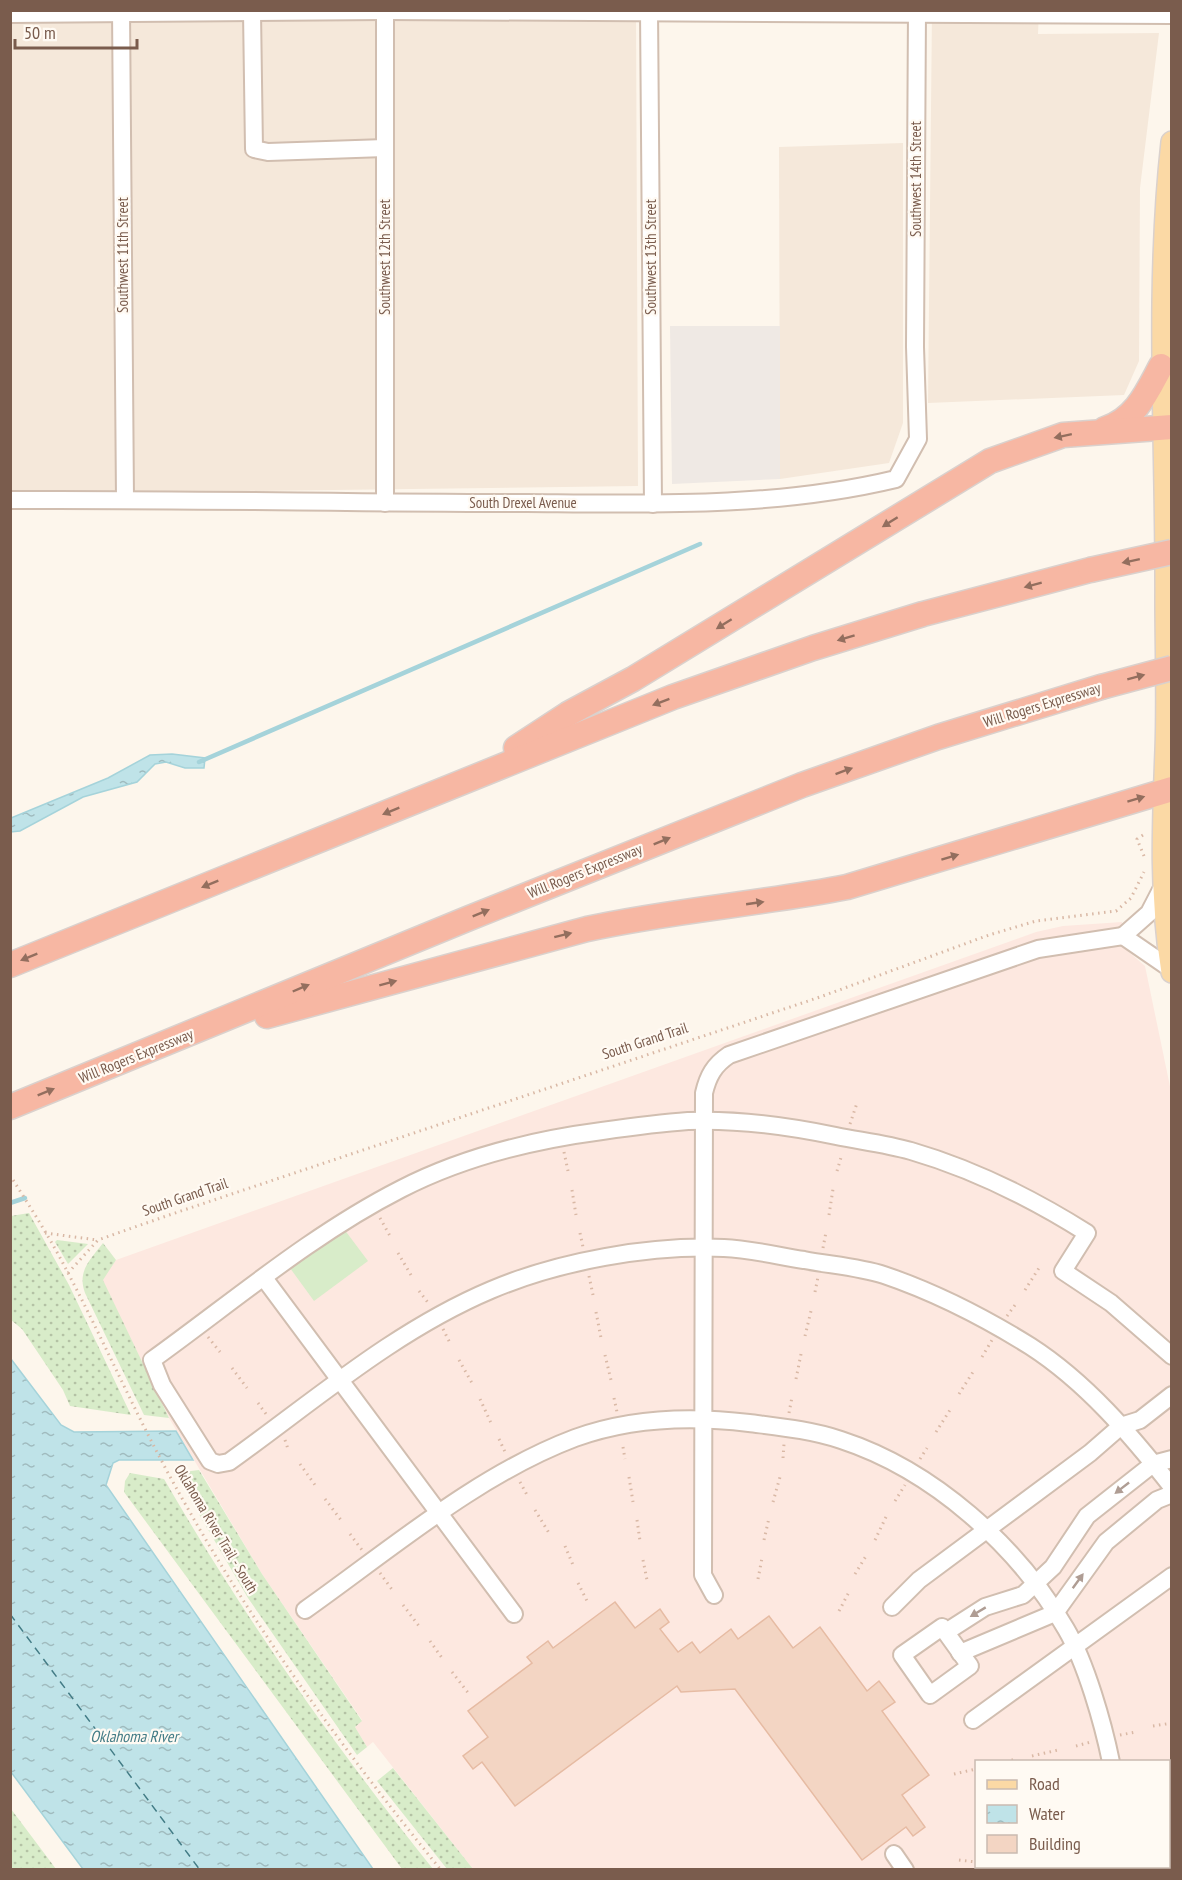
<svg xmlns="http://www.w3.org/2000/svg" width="1182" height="1880" font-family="'PT Sans Narrow',sans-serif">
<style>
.residential{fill:#f5e8da}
.commercial{fill:#fde8e0;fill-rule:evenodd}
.industrial{fill:#efe9e4}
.grass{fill:url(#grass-dots)}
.pitch{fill:#d8ecc9}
.water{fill:url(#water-ripples);stroke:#a5d3da;stroke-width:1.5}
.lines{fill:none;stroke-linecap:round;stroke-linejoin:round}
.stream{stroke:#a5d3da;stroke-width:4.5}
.ferry{stroke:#437c86;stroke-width:1.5;stroke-dasharray:8 6;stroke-linecap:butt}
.building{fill:#f3d5c3;stroke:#e6bba3;stroke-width:1.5}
.minor-casing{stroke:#d1beb0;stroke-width:20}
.major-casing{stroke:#dad1cd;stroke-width:24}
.highway-casing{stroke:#dad1cd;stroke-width:27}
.path{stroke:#d9b8a5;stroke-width:3;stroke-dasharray:1.5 4.5;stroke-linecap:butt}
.minor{stroke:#fff;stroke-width:16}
.major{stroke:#fbd9a5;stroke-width:21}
.highway{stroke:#f7b7a3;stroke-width:24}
.highway-bridge-casing{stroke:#dad1cd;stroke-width:27;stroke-linecap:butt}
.highway-bridge{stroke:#f7b7a3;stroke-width:24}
.oneway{fill:#936e5e}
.oneway2{fill:#af9d94}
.labels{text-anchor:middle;stroke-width:4.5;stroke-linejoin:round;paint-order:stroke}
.street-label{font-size:15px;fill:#7a5c4d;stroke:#fffaf3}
.water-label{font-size:16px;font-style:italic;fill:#437c86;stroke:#fffaf3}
</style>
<defs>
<pattern id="grass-dots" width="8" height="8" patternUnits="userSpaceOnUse" patternTransform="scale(1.5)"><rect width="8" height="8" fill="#d8ecc9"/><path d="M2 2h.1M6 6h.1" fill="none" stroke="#b4c2a5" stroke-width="1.8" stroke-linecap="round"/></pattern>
<pattern id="water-ripples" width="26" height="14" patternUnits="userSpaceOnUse" patternTransform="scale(1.5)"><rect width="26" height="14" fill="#bfe3e8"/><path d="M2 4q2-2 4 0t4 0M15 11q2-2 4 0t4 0" fill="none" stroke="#a0bbbe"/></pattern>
</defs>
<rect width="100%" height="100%" fill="#fdf6ec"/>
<!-- residential -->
<g class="residential">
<path d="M 10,11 L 636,11 L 638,486 L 11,494 Z"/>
<path d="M 932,11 L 1039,11 L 1038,34 L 1159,33 L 1140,188 L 1139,361 L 1124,395 L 928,403 Z"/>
<path d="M 903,143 L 903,423 L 889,463 L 780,479 L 779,147 Z"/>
</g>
<!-- commercial -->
<path class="commercial" d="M 1122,922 L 1123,947 L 1145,966 L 1172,1096 L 1171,1869 L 473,1869 L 373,1742 L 367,1747 L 355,1727 L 362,1720 L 262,1574 L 169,1418 L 102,1279 L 116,1260 L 1036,932 L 1063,926 ZM 976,1762 L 1168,1762 L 1168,1866 L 976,1866 Z"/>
<!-- industrial -->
<path class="industrial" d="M 670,326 L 780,326 L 780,479 L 672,484 Z"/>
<!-- grass -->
<g class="grass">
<path d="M 29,1213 L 69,1285 L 131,1415 L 70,1406 L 63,1390 L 22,1329 L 11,1320 L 11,1216 Z"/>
<path d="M 57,1240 L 88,1244 L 68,1264 L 55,1242 Z"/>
<path d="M 103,1243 L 116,1260 L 103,1280 L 169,1418 L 144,1415 L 85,1293 C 77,1271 90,1260 103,1243 Z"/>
<path d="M 199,1470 L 262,1574 L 362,1721 L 355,1727 L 367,1747 L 357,1755 L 248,1598 L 175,1473 Z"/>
<path d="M 130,1473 L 164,1479 C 244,1617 334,1746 433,1869 L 402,1869 L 124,1492 L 125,1481 Z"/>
<path d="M 393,1768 L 473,1869 L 447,1869 L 377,1781 Z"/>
<path d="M 11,1809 L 56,1869 L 11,1869 Z"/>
</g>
<!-- pitch -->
<path class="pitch" d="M 335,1217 L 368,1261 L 314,1301 L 282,1257 Z"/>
<!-- water -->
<g class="water">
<path d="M 172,754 L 205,758 L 204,768 L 185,768 L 166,762 L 155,764 L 137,782 L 83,797 L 20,831 L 11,832 L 11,818 L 108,778 L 150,755 Z"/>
<path d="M 11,1359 L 61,1425 L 74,1432 L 176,1431 L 193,1460 L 119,1460 L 113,1463 L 106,1485 L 373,1869 L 83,1869 L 11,1772 Z"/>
</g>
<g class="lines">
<!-- stream -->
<g class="stream">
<path d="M 199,762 L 700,544"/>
<path d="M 10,1203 L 25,1198"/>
</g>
<!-- ferry -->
<path class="ferry" d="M 10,1614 L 200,1870"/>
</g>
<!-- building -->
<path class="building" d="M 615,1602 L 635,1628 L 660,1609 L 669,1622 L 660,1629 L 678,1652 L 692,1642 L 700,1653 L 731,1629 L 738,1639 L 769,1616 L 793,1648 L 820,1627 L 867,1691 L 879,1681 L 895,1702 L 882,1711 L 929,1775 L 902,1795 L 925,1827 L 913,1836 L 906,1827 L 862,1860 L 735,1689 L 681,1692 L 677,1686 L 515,1806 L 482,1762 L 473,1769 L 463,1756 L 488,1737 L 468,1711 L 532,1663 L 527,1657 L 548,1641 L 553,1648 Z"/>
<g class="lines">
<defs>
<g id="minor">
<path d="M 121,10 L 125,499"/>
<path d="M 649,10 L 653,504"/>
<path d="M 252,12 L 254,149 L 268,152 L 385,148"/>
<path d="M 10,14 L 385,11 L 1172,15"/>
<path d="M 10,500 C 183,499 355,503 527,503 C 650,504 775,508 896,479 L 918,439 L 915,347 L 917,10"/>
<path d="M 385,503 L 385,10"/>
<path d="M 1163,886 L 1149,913 L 1123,936 L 1171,969"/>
<path d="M 264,1278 L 514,1614"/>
<path d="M 1172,1356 L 1111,1303 L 1063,1271 L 1087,1233 C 1033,1199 973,1169 911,1151 C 887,1144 861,1141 836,1136 C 788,1126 738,1119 688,1121 C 660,1123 630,1127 602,1131 C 533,1140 463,1157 401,1189 C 311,1235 234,1301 152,1360 L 162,1385 L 210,1461 L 218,1464 L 229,1462 C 313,1402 394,1331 491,1290 C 559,1261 649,1245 724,1248 C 750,1249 778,1256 804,1260 C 830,1265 859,1267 884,1275 C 934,1292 985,1318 1030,1346 C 1086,1382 1131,1435 1172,1487"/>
<path d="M 714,1595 L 703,1575 L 704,1093 C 708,1076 714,1065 729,1055 L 1038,949 L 1123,936"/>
<path d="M 892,1607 L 919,1580 L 1090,1453 L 1121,1426 L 1140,1420 L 1172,1395"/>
<path d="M 305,1610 C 390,1550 477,1475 575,1438 C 630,1418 692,1416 749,1423 C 780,1427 811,1430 841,1440 C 933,1470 1018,1546 1066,1629 C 1086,1663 1103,1723 1111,1762"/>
<path d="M 942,1627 L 970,1666 L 930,1695 L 902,1655 Z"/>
<path d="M 946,1632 L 985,1607 L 1023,1595 L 1053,1567 L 1087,1516 L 1153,1464 L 1172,1459"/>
<path d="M 960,1653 L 1055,1613 L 1106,1542 L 1157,1500 L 1172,1494"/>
<path d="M 973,1720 L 1172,1576"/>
<path d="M 894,1854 L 905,1870"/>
<path d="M 1115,1870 L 1115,1866"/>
</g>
<path id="major" d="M 1172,142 C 1155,295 1167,447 1166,600 C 1166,650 1168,700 1166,750 C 1163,825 1160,898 1172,972"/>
<g id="highway">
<path d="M 1105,429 C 1136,419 1147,392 1161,366"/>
<path d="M 516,748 L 568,714 L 633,679 L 990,461 L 1063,435 L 1172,427"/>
<path d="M 10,965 L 673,697 L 813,648 L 923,614 L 1090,570"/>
<path d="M 267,1016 L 587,929 C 673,910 761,904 847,887 L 1172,789"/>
<path d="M 10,1107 L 467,919 L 802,785 L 938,737 L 1101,687"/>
</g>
</defs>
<!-- minor casing -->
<use href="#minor" class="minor-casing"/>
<!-- major casing -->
<use href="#major" class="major-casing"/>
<!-- highway casing -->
<use href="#highway" class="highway-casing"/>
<!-- path -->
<g class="path">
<path d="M 1144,856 L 1137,839 L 1146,833"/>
<path d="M 850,1124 L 857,1103"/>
<path d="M 564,1152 L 568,1171"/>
<path d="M 837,1171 L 842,1154"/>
<path d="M 10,1175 C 30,1207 51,1239 68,1273 C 106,1345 138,1420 178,1491 C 252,1625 344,1751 441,1870"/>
<path d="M 572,1190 L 576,1215"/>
<path d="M 829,1215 L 833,1189"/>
<path d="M 380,1218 L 390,1236"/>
<path d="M 45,1233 L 97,1240"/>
<path d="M 580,1233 L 583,1247"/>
<path d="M 823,1248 L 826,1232"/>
<path d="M 398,1253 L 411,1275"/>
<path d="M 68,1273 L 98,1240 L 172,1214 L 820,997 L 989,935 L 1036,921 L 1116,911 L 1131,898 L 1144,872"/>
<path d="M 589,1276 L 593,1295"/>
<path d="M 1025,1290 L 1039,1268"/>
<path d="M 419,1291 L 429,1304"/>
<path d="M 815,1292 L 818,1277"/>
<path d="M 596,1312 L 601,1338"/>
<path d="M 1007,1316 L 1015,1305"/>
<path d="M 443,1329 L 451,1345"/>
<path d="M 805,1336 L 811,1311"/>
<path d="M 208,1337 L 220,1352"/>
<path d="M 605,1355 L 611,1380"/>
<path d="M 982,1357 L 992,1340"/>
<path d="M 459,1360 L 472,1383"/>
<path d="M 232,1368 L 247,1388"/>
<path d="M 796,1379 L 801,1354"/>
<path d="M 959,1394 L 973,1372"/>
<path d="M 614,1398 L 617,1412"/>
<path d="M 480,1399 L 491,1423"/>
<path d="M 258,1403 L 266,1414"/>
<path d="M 789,1413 L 792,1397"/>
<path d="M 936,1432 L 950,1410"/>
<path d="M 499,1439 L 506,1454"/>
<path d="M 285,1440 L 288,1449"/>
<path d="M 623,1447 L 625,1459"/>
<path d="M 783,1458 L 784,1444"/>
<path d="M 920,1459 L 927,1448"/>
<path d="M 300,1464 L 315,1485"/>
<path d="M 629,1477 L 633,1502"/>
<path d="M 520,1482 L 527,1495"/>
<path d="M 325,1499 L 341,1520"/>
<path d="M 895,1501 L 905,1485"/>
<path d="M 773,1502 L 780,1477"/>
<path d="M 535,1510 L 549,1533"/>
<path d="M 637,1520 L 640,1541"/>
<path d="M 350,1534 L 362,1550"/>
<path d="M 764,1540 L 769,1518"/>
<path d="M 875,1540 L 886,1517"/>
<path d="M 565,1546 L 573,1565"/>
<path d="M 643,1560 L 647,1580"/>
<path d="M 380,1573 L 393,1591"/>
<path d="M 855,1574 L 866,1556"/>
<path d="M 758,1579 L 762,1558"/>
<path d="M 578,1583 L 588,1603"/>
<path d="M 403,1605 L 419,1626"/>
<path d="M 839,1611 L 849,1592"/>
<path d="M 430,1641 L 442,1658"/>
<path d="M 452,1672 L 469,1694"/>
<path d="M 1153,1726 L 1172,1723"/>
<path d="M 1120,1735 L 1136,1732"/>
<path d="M 1076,1746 L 1091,1742"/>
<path d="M 1032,1756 L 1058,1750"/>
<path d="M 1006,1762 L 1015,1759"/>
<path d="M 954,1774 L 976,1769"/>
<path d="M 959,1860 L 976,1862"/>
<path d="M 1043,1866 L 1065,1869"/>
</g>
<!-- minor -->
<use href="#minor" class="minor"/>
<!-- major -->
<use href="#major" class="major"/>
<!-- highway -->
<use href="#highway" class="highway"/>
<defs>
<g id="highway-bridge">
<path d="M 1090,570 L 1172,552"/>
<path d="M 1101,687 L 1172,668"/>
</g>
</defs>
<!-- highway-bridge casing -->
<use href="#highway-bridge" class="highway-bridge-casing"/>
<!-- highway-bridge -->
<use href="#highway-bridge" class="highway-bridge"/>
</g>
<!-- one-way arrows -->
<defs><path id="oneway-solid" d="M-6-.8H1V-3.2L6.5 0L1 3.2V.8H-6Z" transform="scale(1.5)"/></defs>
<g class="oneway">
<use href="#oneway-solid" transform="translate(1063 436) rotate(168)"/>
<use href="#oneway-solid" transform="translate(890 522) rotate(148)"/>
<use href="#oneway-solid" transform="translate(1131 561) rotate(168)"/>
<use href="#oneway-solid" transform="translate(1033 585) rotate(165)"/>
<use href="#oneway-solid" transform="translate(724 624) rotate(148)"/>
<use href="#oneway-solid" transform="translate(846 638) rotate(163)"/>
<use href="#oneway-solid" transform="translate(1136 677) rotate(-15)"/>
<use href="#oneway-solid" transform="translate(661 702) rotate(159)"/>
<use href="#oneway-solid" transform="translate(844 771) rotate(-20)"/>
<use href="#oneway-solid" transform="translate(1136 799) rotate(-17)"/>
<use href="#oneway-solid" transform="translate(391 811) rotate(158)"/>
<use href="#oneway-solid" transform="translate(662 841) rotate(-22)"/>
<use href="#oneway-solid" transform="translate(950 857) rotate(-17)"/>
<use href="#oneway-solid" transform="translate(210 884) rotate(158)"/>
<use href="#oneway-solid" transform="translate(755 903) rotate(-8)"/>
<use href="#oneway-solid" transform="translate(481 913) rotate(-22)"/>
<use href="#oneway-solid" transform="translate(563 935) rotate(-14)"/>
<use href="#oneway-solid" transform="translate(29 957) rotate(158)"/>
<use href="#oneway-solid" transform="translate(388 983) rotate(-15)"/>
<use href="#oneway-solid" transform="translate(301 988) rotate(-23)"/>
<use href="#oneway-solid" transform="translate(46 1092) rotate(-22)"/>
</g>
<g class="oneway2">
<use href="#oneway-solid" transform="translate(1122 1488) rotate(142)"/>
<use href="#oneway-solid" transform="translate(1078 1581) rotate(-54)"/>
<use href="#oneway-solid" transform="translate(978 1612) rotate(149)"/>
</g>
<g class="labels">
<!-- street labels -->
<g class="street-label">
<text transform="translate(916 179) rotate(-90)" y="5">Southwest 14th Street</text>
<text transform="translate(123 255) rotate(-90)" y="5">Southwest 11th Street</text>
<text transform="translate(385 257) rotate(-90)" y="5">Southwest 12th Street</text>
<text transform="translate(651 257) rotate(-90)" y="5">Southwest 13th Street</text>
<text x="523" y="508">South Drexel Avenue</text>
<text transform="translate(1042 705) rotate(-17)" y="5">Will Rogers Expressway</text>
<text transform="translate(585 871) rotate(-22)" y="5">Will Rogers Expressway</text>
<text transform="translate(645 1041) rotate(-18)" y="5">South Grand Trail</text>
<text transform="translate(136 1056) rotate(-22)" y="5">Will Rogers Expressway</text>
<text transform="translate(185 1197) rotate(-19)" y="5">South Grand Trail</text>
<text transform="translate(216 1529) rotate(59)" y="5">Oklahoma River Trail - South</text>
</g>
<!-- water labels -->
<g class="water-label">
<text x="134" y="1742">Oklahoma River</text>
</g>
</g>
<!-- border -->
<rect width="1182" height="1880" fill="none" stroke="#7a5c4d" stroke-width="24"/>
<!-- legend -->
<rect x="975" y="1760" width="195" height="108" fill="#fffaf3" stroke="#cabbb1" stroke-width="1.5"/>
<rect x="987" y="1780" width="30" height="9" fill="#fbd9a5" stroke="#cabbb1" stroke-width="1.5"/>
<text x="1029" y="1790" font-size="18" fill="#7a5c4d">Road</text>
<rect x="987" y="1805" width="30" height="18" fill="url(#water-ripples)" stroke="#cabbb1" stroke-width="1.5"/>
<text x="1029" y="1820" font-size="18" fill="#7a5c4d">Water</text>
<rect x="987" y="1835" width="30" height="18" fill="#f3d5c3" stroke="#cabbb1" stroke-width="1.5"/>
<text x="1029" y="1850" font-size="18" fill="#7a5c4d">Building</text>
<!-- scale -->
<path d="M15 39v9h122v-9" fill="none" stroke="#7a5c4d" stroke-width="3"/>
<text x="24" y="39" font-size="18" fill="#7a5c4d" stroke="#fffaf3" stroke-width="4.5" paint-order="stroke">50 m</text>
</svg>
